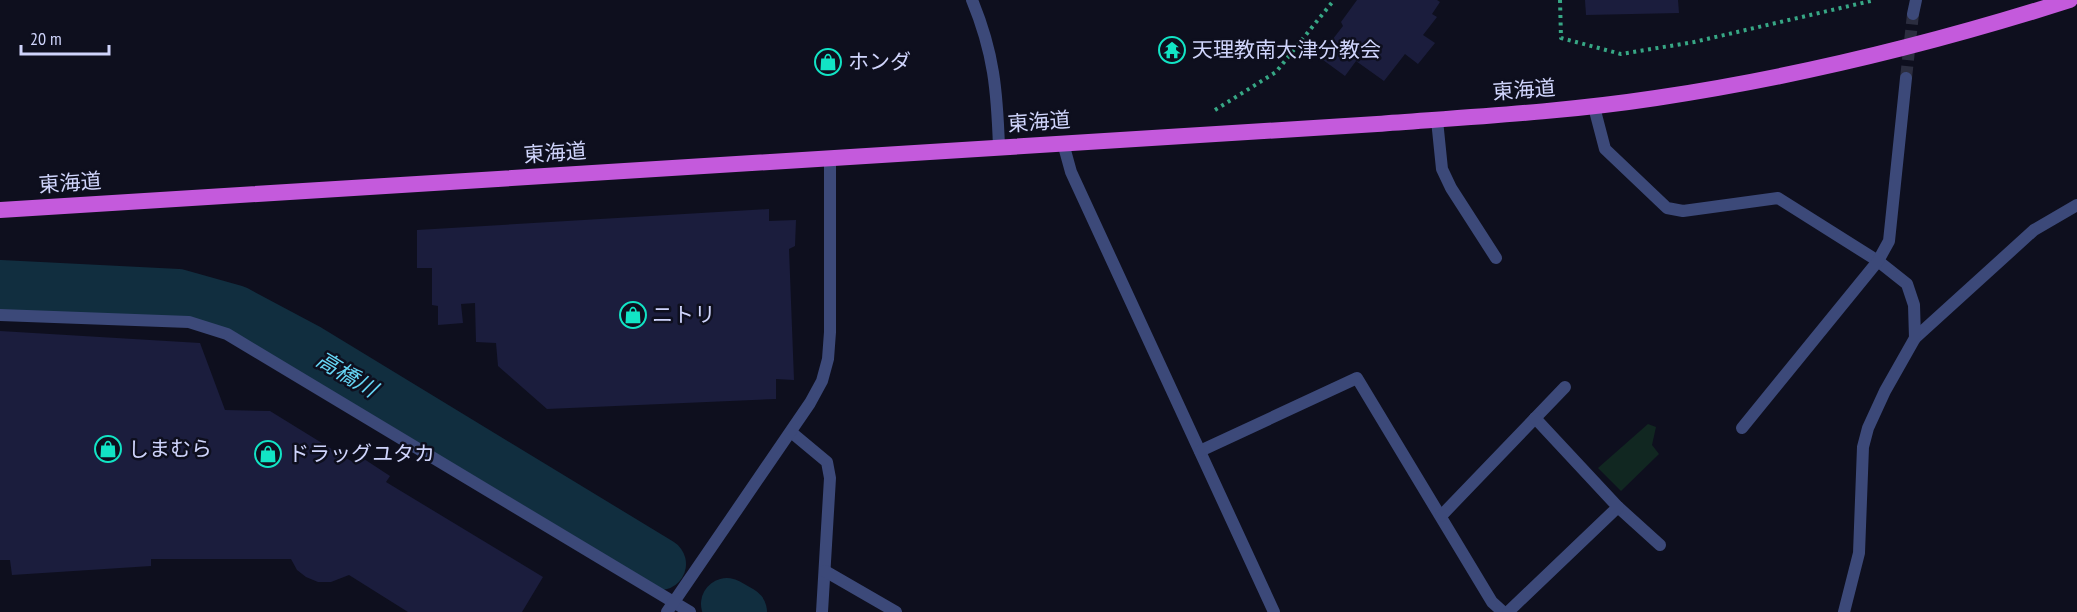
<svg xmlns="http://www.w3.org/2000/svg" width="2077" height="612" font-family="'PT Sans Narrow','Noto Sans JP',sans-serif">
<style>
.green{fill:#112721}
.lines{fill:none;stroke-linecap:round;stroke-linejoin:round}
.river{stroke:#112e3f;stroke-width:52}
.building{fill:#1b1d3d}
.minor-tunnel{stroke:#2b2d3f;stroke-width:12;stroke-dasharray:12 6;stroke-linecap:butt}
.path{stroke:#37a785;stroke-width:4;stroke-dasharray:3 4.5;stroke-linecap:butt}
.service{stroke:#3c4979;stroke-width:12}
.minor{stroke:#3c4979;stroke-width:12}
.tertiary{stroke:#3c4979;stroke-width:12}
.trunk{stroke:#c45adc;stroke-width:16}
.labels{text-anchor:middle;stroke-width:5;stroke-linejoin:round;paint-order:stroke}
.poi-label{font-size:21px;fill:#cfd4fb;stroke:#0e0f1e;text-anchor:start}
.street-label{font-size:21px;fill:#cfd4fb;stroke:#0e0f1e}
.water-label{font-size:22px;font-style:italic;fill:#65d4f3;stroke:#0e0f1e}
</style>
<rect width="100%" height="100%" fill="#0e0f1e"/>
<!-- green -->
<path class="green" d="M 1648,424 L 1656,427 L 1652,445 L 1659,454 L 1621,491 L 1598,468 Z"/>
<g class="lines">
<!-- river -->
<g class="river">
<path d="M 0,286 L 178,295 L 235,311 L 308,350 L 660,564"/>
<path d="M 727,604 L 741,612"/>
</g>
</g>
<!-- building -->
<g class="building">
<path d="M 1357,0 L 1437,0 L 1440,2 L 1432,14 L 1437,17 L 1423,35 L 1435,43 L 1418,64 L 1405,54 L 1384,81 L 1356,61 L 1345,76 L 1319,57 L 1343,26 L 1341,22 Z"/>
<path d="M 1585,0 L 1678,0 L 1679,13 L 1586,15 Z"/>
<path d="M 769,209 L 769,221 L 796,220 L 795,246 L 789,249 L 794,380 L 776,379 L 776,399 L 547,409 L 498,366 L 496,343 L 476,342 L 475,303 L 461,304 L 463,323 L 438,325 L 438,306 L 432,305 L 432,268 L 417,268 L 417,230 Z"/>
<path d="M 0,331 L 200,343 L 225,410 L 270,411 L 356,464 L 361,457 L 390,476 L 386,482 L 543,577 L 522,612 L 408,612 L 349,575 L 331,582 L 318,582 L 306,577 L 297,570 L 291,559 L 151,559 L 151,566 L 12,575 L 10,560 L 0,560 Z"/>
</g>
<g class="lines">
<!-- minor-tunnel -->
<path class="minor-tunnel" d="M 1906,78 L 1913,14"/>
<!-- path -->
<g class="path">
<path d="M 1560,0 L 1561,38 L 1621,54 L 1694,42 L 1875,0"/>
<path d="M 1215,110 L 1276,72 L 1334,0"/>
</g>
<!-- service -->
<g class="service">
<path d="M 1913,14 L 1916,0"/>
<path d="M 1437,120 L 1442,169 L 1451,188 L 1496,258"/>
<path d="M 1915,338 L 2034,230 L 2077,205"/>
<path d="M 1618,507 L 1660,545"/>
</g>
<!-- minor -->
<g class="minor">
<path d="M 1594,107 L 1605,149 L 1667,208 L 1683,211 L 1778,198 L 1878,261 L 1907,284 L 1914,305 L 1915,338 L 1885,391 L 1868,428 L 1863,447 L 1859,553 L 1844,612"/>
<path d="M 1063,143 L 1071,172 L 1274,612"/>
<path d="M 0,315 L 189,322 L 227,334 L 690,612"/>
<path d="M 1742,428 L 1878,261 L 1889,241 L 1906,78"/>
<path d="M 791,432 L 827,462 L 830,478 L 822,612"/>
<path d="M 1200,451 L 1357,378 L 1492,602 L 1503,612"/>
<path d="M 1441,516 L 1565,387"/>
<path d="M 825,571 L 896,612"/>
<path d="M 1508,612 L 1618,507 L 1535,418"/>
</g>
<!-- tertiary -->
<g class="tertiary">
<path d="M 972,0 C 994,53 997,91 999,147"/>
<path d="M 667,612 L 810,403 L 822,381 L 828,359 L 830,332 L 830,159"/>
</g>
<!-- trunk -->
<path class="trunk" d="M 0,210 L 1377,124 C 1470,117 1564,112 1656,98 C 1797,77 1935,43 2070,0"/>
</g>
<!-- icons -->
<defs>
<symbol id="temple-ring" viewBox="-11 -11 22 22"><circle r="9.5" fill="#0e0f1e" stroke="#12e4c5" stroke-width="1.5"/><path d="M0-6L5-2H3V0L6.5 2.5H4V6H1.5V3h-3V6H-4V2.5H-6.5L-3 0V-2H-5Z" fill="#12e4c5"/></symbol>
<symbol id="shop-ring" viewBox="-11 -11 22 22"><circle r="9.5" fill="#0e0f1e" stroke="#12e4c5" stroke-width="1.5"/><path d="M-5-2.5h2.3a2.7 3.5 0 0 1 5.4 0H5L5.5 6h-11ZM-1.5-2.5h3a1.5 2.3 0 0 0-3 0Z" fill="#12e4c5"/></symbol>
</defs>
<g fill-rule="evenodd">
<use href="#temple-ring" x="1157" y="35" width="30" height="30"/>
<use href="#shop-ring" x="813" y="47" width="30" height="30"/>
<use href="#shop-ring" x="618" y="300" width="30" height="30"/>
<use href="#shop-ring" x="93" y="434" width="30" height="30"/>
<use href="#shop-ring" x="253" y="439" width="30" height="30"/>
</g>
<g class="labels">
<!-- poi labels -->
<g class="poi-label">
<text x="1192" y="57">天理教南大津分教会</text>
<text x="848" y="69">ホンダ</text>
<text x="652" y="322">ニトリ</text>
<text x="128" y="456">しまむら</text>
<text x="288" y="461">ドラッグユタカ</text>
</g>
<!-- street labels -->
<g class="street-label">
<text transform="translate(1524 90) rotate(-4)" y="7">東海道</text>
<text transform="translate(1039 122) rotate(-4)" y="7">東海道</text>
<text transform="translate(555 153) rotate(-4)" y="7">東海道</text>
<text transform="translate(70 183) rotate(-4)" y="7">東海道</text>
</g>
<!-- water labels -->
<g class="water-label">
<text transform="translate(347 374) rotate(31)" y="8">高橋川</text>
</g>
</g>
<!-- scale -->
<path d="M21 45v9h88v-9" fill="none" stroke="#cfd4fb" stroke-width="3"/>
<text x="30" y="45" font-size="18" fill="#cfd4fb" stroke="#0e0f1e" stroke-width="4.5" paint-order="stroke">20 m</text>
</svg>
